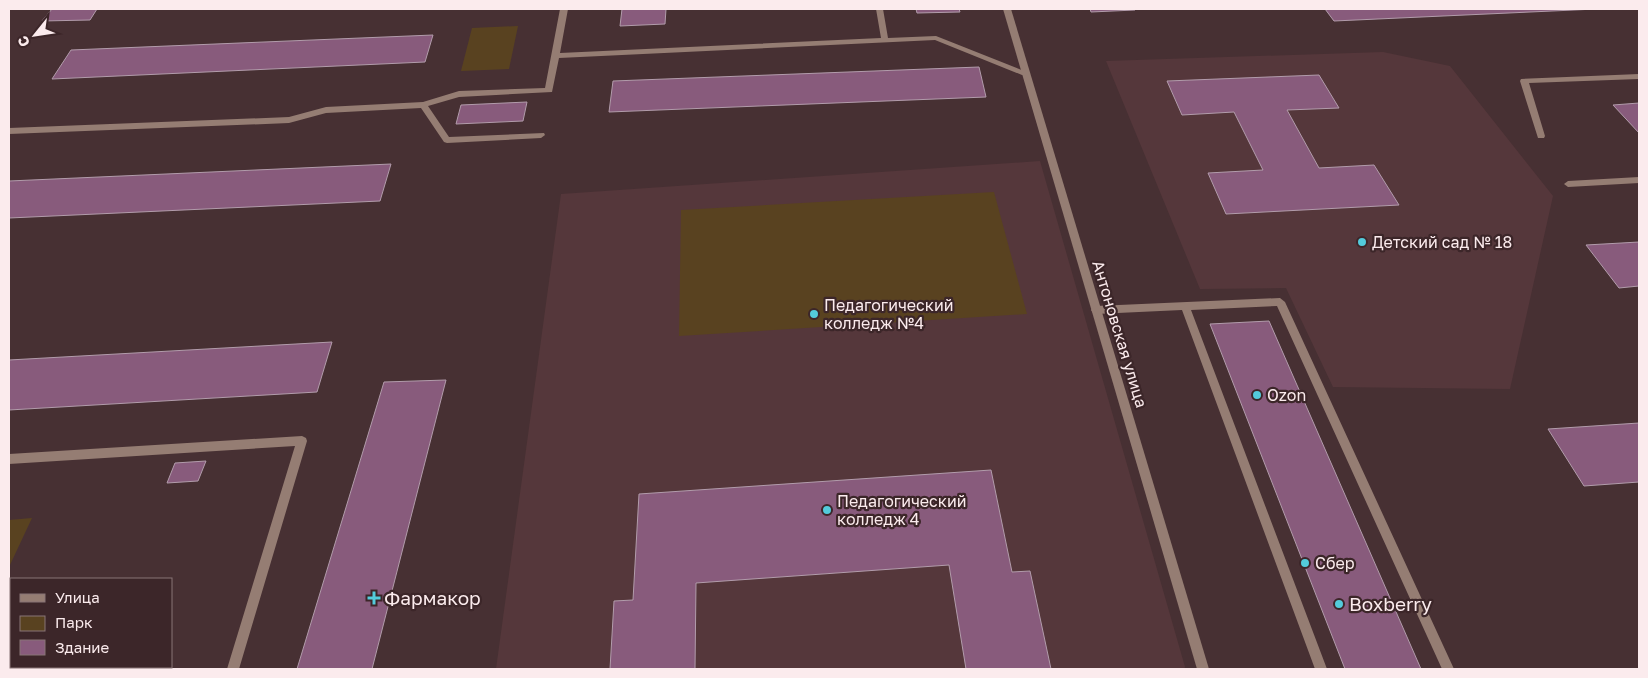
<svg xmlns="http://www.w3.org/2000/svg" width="1648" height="678" font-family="'Golos Text',sans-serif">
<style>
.built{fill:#55373b}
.green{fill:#594220}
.building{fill:#885b7c;stroke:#b29cab}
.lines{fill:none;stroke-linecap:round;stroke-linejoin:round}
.service{fill:#957d73;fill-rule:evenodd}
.minor{fill:#957d73;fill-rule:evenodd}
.poi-dot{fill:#53cbdb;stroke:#3c2629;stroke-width:2}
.labels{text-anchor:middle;stroke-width:4.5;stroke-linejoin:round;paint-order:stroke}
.poi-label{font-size:16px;fill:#fbebed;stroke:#3c2629;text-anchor:start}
.street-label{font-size:16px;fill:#fbebed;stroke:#3c2629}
.near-poi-label{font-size:19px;fill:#fbebed;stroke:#3c2629;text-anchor:start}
</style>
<rect width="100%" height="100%" fill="#473033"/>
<!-- built -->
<g class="built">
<path d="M 1383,52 L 1450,66 L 1553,196 L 1510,389 L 1333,387 L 1286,288 L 1200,289 L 1106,61 Z"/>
<path d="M 1040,161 L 1185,667 L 1184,669 L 496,669 L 561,194 Z"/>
</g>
<!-- green -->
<g class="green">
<path d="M 518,26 L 509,69 L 461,71 L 472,28 Z"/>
<path d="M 994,192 L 1027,314 L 679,336 L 681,210 Z"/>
<path d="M 32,518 L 9,567 L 9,520 Z"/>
</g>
<!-- building -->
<g class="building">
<path d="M 52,9 L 97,9 L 90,20 L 42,21 Z"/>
<path d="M 622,9 L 666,9 L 665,24 L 620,26 Z"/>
<path d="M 916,9 L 959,9 L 960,12 L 917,13 Z"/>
<path d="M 1090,9 L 1134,9 L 1135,10 L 1091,12 Z"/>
<path d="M 1325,9 L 1596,9 L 1334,21 Z"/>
<path d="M 433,35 L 425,62 L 52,79 L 71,50 Z"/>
<path d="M 979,67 L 986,97 L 609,112 L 613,81 Z"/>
<path d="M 1319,75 L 1339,108 L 1287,110 L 1319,168 L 1374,165 L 1399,205 L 1226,214 L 1208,173 L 1263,170 L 1234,112 L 1182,115 L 1167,81 Z"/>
<path d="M 527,102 L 523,121 L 456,124 L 461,105 Z"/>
<path d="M 1639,103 L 1639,133 L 1613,105 Z"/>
<path d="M 391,164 L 380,201 L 9,218 L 9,181 Z"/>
<path d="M 1639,242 L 1639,286 L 1619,288 L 1586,245 Z"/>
<path d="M 1269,321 L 1421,669 L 1345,669 L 1210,324 Z"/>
<path d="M 332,342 L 317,392 L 9,410 L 9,360 Z"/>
<path d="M 446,380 L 372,669 L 297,669 L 384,382 Z"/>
<path d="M 1639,423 L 1639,482 L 1584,486 L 1548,429 Z"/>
<path d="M 206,461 L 198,481 L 167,483 L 175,463 Z"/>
<path d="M 991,470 L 1012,572 L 1030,571 L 1051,669 L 966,669 L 949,565 L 696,583 L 695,669 L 610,669 L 614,601 L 633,600 L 639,494 Z"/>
</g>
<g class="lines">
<!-- service -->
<g class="service">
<path d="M 560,9 L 568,9 L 560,53 L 881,38 L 876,9 L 883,9 L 888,38 L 936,36 L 1029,73 L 1025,75 L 1022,75 L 935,40 L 559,58 L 552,92 L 459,97 L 428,106 L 449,137 L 544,133 L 545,135 L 541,138 L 447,143 L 444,142 L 421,108 L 326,113 L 289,123 L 9,134 L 9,128 L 289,117 L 326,107 L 423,102 L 459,91 L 545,88 Z"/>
<path d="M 1639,74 L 1639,79 L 1529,83 L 1545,136 L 1544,138 L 1538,138 L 1520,81 L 1521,79 Z"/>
<path d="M 1639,177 L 1639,183 L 1568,187 L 1564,184 L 1568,181 Z"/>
<path d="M 1280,298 L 1285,302 L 1454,669 L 1442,669 L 1277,306 L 1191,310 L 1327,669 L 1315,669 L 1182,310 L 1096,314 L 1093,313 L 1091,310 L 1093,307 L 1096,306 Z"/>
<path d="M 302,436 L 306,438 L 307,441 L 239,669 L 227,669 L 295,446 L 9,464 L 9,454 Z"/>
</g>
<!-- minor -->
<path class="minor" d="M 1003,9 L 1011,9 L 1209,669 L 1197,669 Z"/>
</g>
<!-- markers -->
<g class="poi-dot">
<circle cx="1362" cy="242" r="5"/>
<circle cx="814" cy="314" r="5"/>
<circle cx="1257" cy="395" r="5"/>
<circle cx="827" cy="510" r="5"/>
<circle cx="1305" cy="563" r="5"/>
<path d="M371.5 590.5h5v5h5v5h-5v5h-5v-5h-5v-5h5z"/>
<circle cx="1339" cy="604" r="5"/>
</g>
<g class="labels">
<!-- poi labels -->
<g class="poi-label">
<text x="1372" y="248">Детский сад № 18</text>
<text x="824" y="311">Педагогический<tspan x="824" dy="18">колледж №4</tspan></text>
<text x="1267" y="401">Ozon</text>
<text x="837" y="507">Педагогический<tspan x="837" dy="18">колледж 4</tspan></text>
<text x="1315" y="569">Сбер</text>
</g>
<!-- street labels -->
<g class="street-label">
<text transform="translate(1120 334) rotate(73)" y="6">Антоновская улица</text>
</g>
<!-- near-poi labels -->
<g class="near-poi-label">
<text x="384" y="605">Фармакор</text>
<text x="1349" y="611">Boxberry</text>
</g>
</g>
<!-- border -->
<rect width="1648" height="678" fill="none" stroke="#fbebed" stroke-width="20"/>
<!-- legend -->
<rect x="10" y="578" width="162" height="90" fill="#3c2629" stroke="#887577"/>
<rect x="20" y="594" width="25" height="8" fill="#957d73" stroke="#887577"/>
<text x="55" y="603" font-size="15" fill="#fbebed">Улица</text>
<rect x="20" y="616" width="25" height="15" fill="#594220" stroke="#887577"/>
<text x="55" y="628" font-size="15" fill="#fbebed">Парк</text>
<rect x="20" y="640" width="25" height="15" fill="#885b7c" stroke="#887577"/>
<text x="55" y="653" font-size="15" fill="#fbebed">Здание</text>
<!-- north arrow -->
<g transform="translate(35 35) rotate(240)" stroke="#3c2629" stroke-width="4" paint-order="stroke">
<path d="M0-4L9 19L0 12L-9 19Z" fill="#fbebed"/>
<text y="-8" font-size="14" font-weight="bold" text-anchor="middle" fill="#fbebed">С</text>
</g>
</svg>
